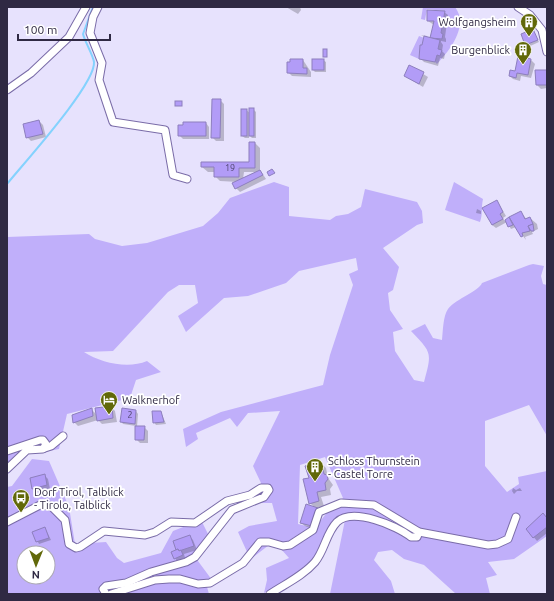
<svg xmlns="http://www.w3.org/2000/svg" width="554" height="601" font-family="Ubuntu,sans-serif">
<style>
.green{fill:#c0affa;fill-rule:evenodd}
.shadow{fill:#0003;fill-rule:evenodd}
.lines{fill:none;stroke-linecap:round;stroke-linejoin:round}
.stream{stroke:#84d2fe;stroke-width:2}
.building{fill:#b29cf7;stroke:#8d7fbd}
.street-casing{stroke:#7a6ca8;stroke-width:9}
.street{stroke:#fff;stroke-width:7}
.labels{text-anchor:middle;stroke-width:3.5;stroke-linejoin:round;paint-order:stroke}
.number-label{font-size:9px;fill:#504670}
.poi-label{font-size:11px;fill:#2f2943;stroke:#fff;text-anchor:start}
</style>
<rect width="100%" height="100%" fill="#e7e2fd"/>
<!-- green -->
<g class="green">
<path d="M 423,7 L 455,7 C 457,10 460,15 460,19 C 461,36 448,52 437,64 L 435,62 L 437,55 L 440,56 L 442,50 L 438,49 L 440,40 L 437,40 L 437,38 L 442,38 L 443,34 L 441,33 L 445,11 L 427,9 L 425,20 L 421,19 Z"/>
<path d="M 419,36 L 424,38 L 422,45 L 420,45 L 419,59 L 410,55 Z"/>
<path d="M 274,182 L 289,187 L 289,216 L 330,220 L 336,216 L 348,214 L 361,207 L 365,189 L 417,202 L 422,211 L 423,223 L 417,225 L 383,248 L 399,267 L 393,290 L 388,293 L 390,310 L 403,329 L 393,332 L 395,351 L 414,380 L 424,382 C 432,352 432,353 411,331 L 425,324 L 433,338 L 442,340 C 443,331 443,316 448,309 C 457,298 478,292 482,283 L 529,265 L 533,264 L 544,266 L 541,276 L 543,284 L 547,285 L 547,436 L 529,405 L 485,421 L 485,466 L 507,492 L 519,484 L 518,477 L 547,471 L 547,536 L 514,559 L 488,562 L 497,575 L 486,578 L 490,594 L 456,594 L 424,565 L 404,559 L 392,550 L 378,552 L 374,560 L 391,581 L 395,594 L 330,594 L 345,520 L 337,519 L 316,556 L 298,573 L 264,593 L 267,580 L 266,568 L 289,558 L 281,549 L 269,545 L 252,558 L 248,554 L 238,532 L 249,526 L 277,521 L 272,503 L 258,503 L 261,483 L 253,466 L 280,411 L 248,413 L 237,427 L 230,418 L 196,433 L 198,439 L 186,447 L 183,429 L 221,412 L 323,385 L 330,355 L 353,285 L 349,274 L 358,270 L 356,258 L 299,271 L 286,283 L 248,296 L 224,298 L 186,332 L 178,316 L 198,303 L 195,285 L 179,285 L 168,292 L 113,351 L 84,352 C 101,363 128,369 147,361 L 161,372 L 136,380 L 130,398 L 67,414 L 59,449 L 44,452 L 28,453 L 7,475 L 7,237 L 89,234 L 95,239 L 122,246 L 147,243 L 203,226 L 218,213 L 230,198 ZM 325,457 L 343,498 L 325,515 L 315,528 L 298,524 L 300,465 Z"/>
<path d="M 454,182 L 483,199 C 481,208 483,214 480,222 L 445,210 Z"/>
<path d="M 32,459 L 49,461 L 69,507 L 75,544 L 106,542 L 117,558 L 124,563 L 161,553 L 173,531 L 201,520 L 210,538 L 195,557 L 212,580 L 207,587 L 209,594 L 7,594 L 7,487 L 12,486 ZM 24,553 L 48,553 L 48,577 L 24,577 Z"/>
</g>
<!-- shadow -->
<g class="shadow">
<path d="M 286,7 L 300,7 L 301,10 L 298,14 Z"/>
<path d="M 444,12 L 448,15 L 445,37 L 446,39 L 446,42 L 441,41 L 441,42 L 443,45 L 442,51 L 445,54 L 444,59 L 440,58 L 438,66 L 424,62 L 420,58 L 425,37 L 421,35 L 427,36 L 428,42 L 431,39 L 434,25 L 428,21 Z"/>
<path d="M 533,30 L 539,42 L 528,47 L 526,44 Z"/>
<path d="M 519,57 L 531,60 L 535,64 L 531,78 L 521,76 L 520,81 L 513,79 L 510,76 L 516,72 Z"/>
<path d="M 303,60 L 311,72 L 311,77 L 292,76 L 288,72 Z"/>
<path d="M 323,60 L 326,62 L 326,72 L 315,72 L 313,70 Z"/>
<path d="M 410,66 L 428,77 L 423,87 L 405,76 Z"/>
<path d="M 547,71 L 547,88 L 541,89 L 537,85 Z"/>
<path d="M 220,100 L 224,104 L 224,141 L 216,141 L 212,137 Z"/>
<path d="M 253,109 L 256,112 L 256,138 L 252,138 L 249,135 L 249,138 L 245,138 L 242,136 L 242,110 L 246,110 L 250,113 Z"/>
<path d="M 39,121 L 43,125 L 46,137 L 31,141 L 27,137 Z"/>
<path d="M 206,123 L 209,127 L 209,139 L 183,139 L 179,135 Z"/>
<path d="M 255,143 L 260,148 L 260,170 L 266,179 L 240,192 L 236,188 L 238,182 L 220,181 L 215,176 L 215,172 L 208,172 L 202,167 L 250,163 ZM 244,172 L 257,172 L 243,179 Z"/>
<path d="M 497,201 L 506,216 L 503,218 L 505,221 L 521,212 L 527,220 L 530,218 L 537,224 L 538,229 L 532,232 L 533,234 L 525,237 L 526,240 L 516,227 L 511,229 L 507,222 L 496,228 L 492,225 Z"/>
<path d="M 477,209 L 481,211 L 481,214 L 476,213 Z"/>
<path d="M 111,407 L 115,411 L 117,422 L 102,424 L 98,420 L 78,426 L 74,422 L 92,410 L 97,415 Z"/>
<path d="M 123,409 L 136,411 L 138,414 L 137,427 L 144,427 L 148,431 L 148,443 L 140,443 L 136,439 L 136,426 L 123,424 L 121,421 Z"/>
<path d="M 161,412 L 166,424 L 156,425 L 154,422 Z"/>
<path d="M 321,463 L 326,468 L 328,478 L 333,485 L 330,489 L 331,495 L 321,497 L 324,506 L 317,508 L 322,512 L 315,530 L 305,526 L 301,523 L 314,507 L 310,503 L 310,478 Z"/>
<path d="M 44,475 L 48,479 L 50,489 L 37,492 L 33,488 Z"/>
<path d="M 513,488 L 516,490 L 520,488 L 522,491 L 517,491 L 514,494 L 512,491 Z"/>
<path d="M 547,519 L 547,533 L 537,541 L 527,529 Z"/>
<path d="M 45,528 L 51,540 L 39,544 L 33,532 Z"/>
<path d="M 189,536 L 193,540 L 197,550 L 184,554 L 185,558 L 177,561 L 175,558 Z"/>
</g>
<g class="lines">
<!-- stream -->
<path class="stream" d="M 7,184 C 23,164 96,84 94,62 C 93,55 85,42 83,34 L 93,7"/>
</g>
<!-- building -->
<g class="building">
<path d="M 427,10 L 445,11 L 441,33 L 443,34 L 442,39 L 430,38 L 434,21 L 427,21 Z"/>
<path d="M 533,29 L 538,40 L 525,45 L 521,34 Z"/>
<path d="M 424,36 L 440,40 L 438,49 L 442,50 L 440,56 L 437,55 L 435,62 L 419,59 L 420,45 L 422,45 Z"/>
<rect x="323" y="49" width="4" height="8"/>
<path d="M 518,56 L 531,59 L 528,75 L 517,73 L 516,78 L 509,76 L 510,70 L 515,71 Z"/>
<path d="M 290,59 L 303,59 L 303,68 L 307,68 L 307,74 L 287,73 L 287,62 L 290,62 Z"/>
<rect x="312" y="59" width="12" height="11"/>
<path d="M 409,65 L 424,72 L 419,84 L 404,76 Z"/>
<path d="M 535,70 L 547,70 L 547,85 L 536,85 Z"/>
<path d="M 212,99 L 221,99 L 220,138 L 211,138 Z"/>
<rect x="175" y="101" width="7" height="5"/>
<rect x="249" y="108" width="5" height="28"/>
<rect x="241" y="109" width="6" height="27"/>
<path d="M 39,120 L 43,134 L 26,138 L 23,124 Z"/>
<path d="M 183,122 L 206,122 L 206,136 L 178,136 L 178,125 L 183,125 Z"/>
<path d="M 249,142 L 255,142 L 255,168 L 239,168 L 239,177 L 214,177 L 214,167 L 201,167 L 201,162 L 249,162 Z"/>
<path d="M 272,169 L 275,173 L 269,176 L 267,172 Z"/>
<path d="M 260,170 L 263,175 L 235,189 L 232,183 Z"/>
<path d="M 497,200 L 503,212 L 500,214 L 503,219 L 492,225 L 482,208 Z"/>
<path d="M 521,211 L 525,219 L 530,217 L 533,224 L 528,226 L 530,231 L 522,233 L 523,236 L 521,237 L 509,217 Z"/>
<path d="M 509,217 L 513,225 L 508,227 L 505,220 Z"/>
<path d="M 533,224 L 534,231 L 531,231 L 528,226 Z"/>
<path d="M 112,406 L 113,418 L 97,421 L 95,408 Z"/>
<path d="M 92,408 L 93,416 L 73,423 L 72,415 Z"/>
<path d="M 122,408 L 136,410 L 135,424 L 120,422 Z"/>
<path d="M 152,411 L 161,411 L 164,422 L 153,423 Z"/>
<path d="M 135,426 L 145,426 L 144,440 L 135,440 Z"/>
<path d="M 321,462 L 324,474 L 327,475 L 328,479 L 325,483 L 326,490 L 317,492 L 319,501 L 309,504 L 303,479 L 309,478 L 305,466 Z"/>
<path d="M 45,474 L 47,485 L 32,489 L 30,478 Z"/>
<path d="M 306,504 L 318,508 L 312,526 L 300,523 Z"/>
<path d="M 543,513 L 547,518 L 547,527 L 533,538 L 526,529 Z"/>
<path d="M 45,527 L 49,538 L 36,542 L 32,532 Z"/>
<path d="M 190,535 L 194,546 L 179,551 L 178,549 L 176,550 L 173,541 Z"/>
<path d="M 178,549 L 179,551 L 181,550 L 183,555 L 174,559 L 171,552 Z"/>
</g>
<g class="lines">
<defs>
<g id="street">
<path d="M 98,7 L 93,17 L 90,33 L 102,63 L 99,80 L 113,122 L 165,130 L 173,175 L 187,179"/>
<path d="M 518,7 L 530,15 L 542,30 L 547,52"/>
<path d="M 7,90 L 31,73 L 69,37 L 86,7"/>
<path d="M 45,448 L 51,446 L 63,436"/>
<path d="M 7,451 L 40,440 L 43,440 L 46,444 L 43,449 L 27,450 L 7,469"/>
<path d="M 7,522 L 40,505 L 51,506 L 65,520 L 69,544 L 76,548 L 80,547 L 104,531 L 145,535 L 155,532 L 171,522 L 195,523 L 227,501 L 250,495 L 261,488 L 268,488 L 269,490 L 264,497 L 232,510 L 195,557 L 186,562 L 151,572 L 126,583 L 106,586 L 103,589 L 106,594"/>
<path d="M 111,594 L 155,580 L 169,579 L 180,579 L 198,584 L 210,583 L 243,563 L 260,542 L 269,542 L 283,546 L 290,545 L 313,530 L 319,512 L 341,503 L 374,505 L 419,532 L 488,545 L 497,544 L 508,539 L 516,517"/>
<path d="M 270,594 C 285,584 303,576 315,562 C 325,550 326,533 337,522 C 353,507 397,526 411,537 L 417,537 L 419,532"/>
</g>
</defs>
<!-- street casing -->
<use href="#street" class="street-casing"/>
<!-- street -->
<use href="#street" class="street"/>
</g>
<!-- icons -->
<defs>
<symbol id="building-pin" viewBox="-11 -11 22 30"><path d="M0 17L-7.5 6A9.5 9.5 0 1 1 7.5 6Z" fill="#616809" stroke="#fff"/><path d="M-4-6H4V6H1V3H-1V6H-4ZM-2.5-4.3h1.7v1.8h-1.7ZM.8-4.3h1.7v1.8H.8ZM-2.5-1h1.7V.8h-1.7ZM.8-1h1.7V.8H.8Z" fill="#fff"/></symbol>
<symbol id="hotel-pin" viewBox="-11 -11 22 30"><path d="M0 17L-7.5 6A9.5 9.5 0 1 1 7.5 6Z" fill="#616809" stroke="#fff"/><path d="M-6-4.5h1.5V1H6V5H4.5V3h-9V5H-6ZM-4 0a1.8 1.8 0 1 1 3.6 0ZM.5 0V-2.5h3Q6-2.5 6 0Z" fill="#fff"/></symbol>
<symbol id="bus-pin" viewBox="-11 -11 22 30"><path d="M0 17L-7.5 6A9.5 9.5 0 1 1 7.5 6Z" fill="#616809" stroke="#fff"/><path d="M-5-6H5V4H4V6H2V4H-2V6H-4V4H-5ZM-3.5-4V0h7V-4ZM-3.5 1.2v1.5H-2V1.2ZM2 1.2v1.5H3.5V1.2Z" fill="#fff"/></symbol>
</defs>
<g fill-rule="evenodd">
<use href="#building-pin" x="519" y="12" width="20" height="27"/>
<use href="#building-pin" x="513" y="40" width="20" height="27"/>
<use href="#hotel-pin" x="99" y="390" width="20" height="27"/>
<use href="#building-pin" x="305" y="457" width="20" height="27"/>
<use href="#bus-pin" x="11" y="488" width="20" height="27"/>
</g>
<g class="labels">
<!-- number labels -->
<g class="number-label">
<text x="230" y="171">19</text>
<text x="130" y="418">2</text>
</g>
<!-- poi labels -->
<g class="poi-label">
<text x="516" y="26" text-anchor="end">Wolfgangsheim</text>
<text x="510" y="54" text-anchor="end">Burgenblick</text>
<text x="122" y="404">Walknerhof</text>
<text x="328" y="465">Schloss Thurnstein<tspan x="328" dy="13">- Castel Torre</tspan></text>
<text x="34" y="496">Dorf Tirol, Talblick<tspan x="34" dy="13">- Tirolo, Talblick</tspan></text>
</g>
</g>
<!-- border -->
<rect width="554" height="601" fill="none" stroke="#2f2943" stroke-width="16"/>
<!-- north arrow -->
<g transform="translate(36 565) rotate(181)"><circle r="19" fill="#ffffff" stroke="#aca9b4"/>
<path d="M0-3L7 15L0 10L-7 15Z" fill="#616809"/>
<text y="-6" font-size="11" font-weight="bold" text-anchor="middle" fill="#2f2943">N</text>
</g>
<!-- scale -->
<path d="M18 34v6h92v-6" fill="none" stroke="#2f2943" stroke-width="2"/>
<text x="24" y="34" font-size="12" fill="#2f2943" stroke="#ffffff" stroke-width="3" paint-order="stroke">100 m</text>
</svg>
